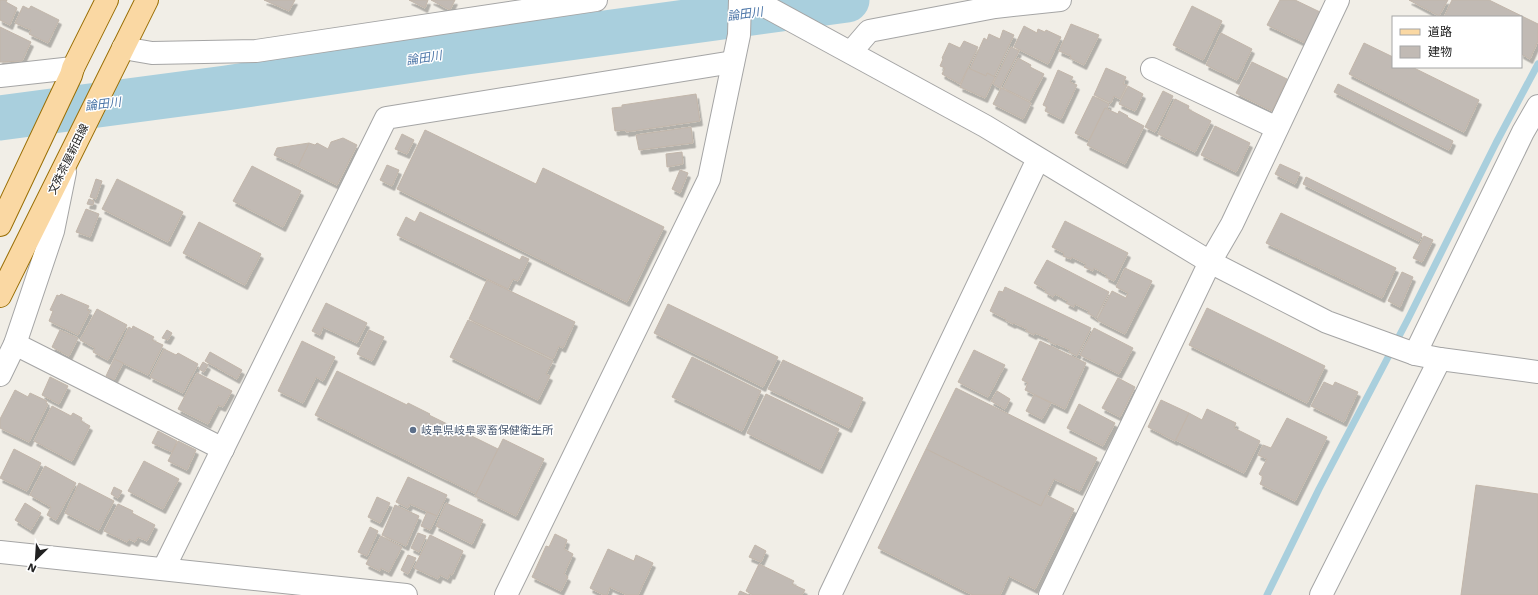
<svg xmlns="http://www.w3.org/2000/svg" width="1538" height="595" font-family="'Work Sans','Noto Sans JP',sans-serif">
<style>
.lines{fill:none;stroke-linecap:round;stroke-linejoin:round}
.stream{stroke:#a9cfdd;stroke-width:7}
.river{stroke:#a9cfdd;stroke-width:45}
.building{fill:#c1bab4;stroke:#c2b6aa;filter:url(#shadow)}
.minor-casing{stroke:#a5a5a5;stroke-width:24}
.major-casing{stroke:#996e04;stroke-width:24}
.minor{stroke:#fff;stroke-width:22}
.major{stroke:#fad8a3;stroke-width:22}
.service-dot{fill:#5c6f8a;stroke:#fff;stroke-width:1.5}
.labels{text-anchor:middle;stroke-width:3;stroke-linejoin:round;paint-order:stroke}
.street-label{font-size:11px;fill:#212121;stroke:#fff}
.service-label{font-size:11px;fill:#4e5e75;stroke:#fff;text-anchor:start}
.water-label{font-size:12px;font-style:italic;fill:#4b75a7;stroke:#fff}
</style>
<defs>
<filter id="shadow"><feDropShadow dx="2.5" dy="4.5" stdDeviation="0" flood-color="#0004"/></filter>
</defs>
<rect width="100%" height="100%" fill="#f1eee7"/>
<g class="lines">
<!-- stream -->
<path class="stream" d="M 1267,595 L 1319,489 L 1407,321 L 1496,143 L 1538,64"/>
<!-- river -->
<path class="river" d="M 0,118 L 226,88 L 466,52 L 847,0"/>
</g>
<!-- building -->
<g class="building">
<path d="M 0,0 L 7,0 L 6,2 L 17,8 L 10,25 L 0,20 Z"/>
<path d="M 264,0 L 295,0 L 289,11 Z"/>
<path d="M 409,0 L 428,0 L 425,8 Z"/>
<path d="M 431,0 L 455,0 L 450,10 Z"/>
<path d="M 1280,0 L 1295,0 L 1320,12 L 1305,43 L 1267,25 Z"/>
<path d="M 1409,0 L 1448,0 L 1439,16 Z"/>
<path d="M 1452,0 L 1489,0 L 1538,24 L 1538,41 L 1530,59 L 1521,54 L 1521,17 L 1444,17 Z"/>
<path d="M 23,6 L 29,9 L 31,6 L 59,20 L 48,43 L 29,34 L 31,30 L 15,23 Z"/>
<path d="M 1192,6 L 1222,21 L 1203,60 L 1173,45 Z"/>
<path d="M 1071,24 L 1099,35 L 1084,65 L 1070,58 L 1071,56 L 1059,51 Z"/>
<path d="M 1024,26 L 1037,33 L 1038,29 L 1045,32 L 1046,30 L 1061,37 L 1048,64 L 1014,47 Z"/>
<path d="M 0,27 L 31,42 L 22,61 L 0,62 Z"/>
<path d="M 1003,30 L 1014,35 L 994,77 L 987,73 L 986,76 L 970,69 L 984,38 L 987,40 L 989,34 L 1000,39 Z"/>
<path d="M 1221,33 L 1252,49 L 1237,80 L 1206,65 Z"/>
<path d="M 964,41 L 978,47 L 960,84 L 942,74 L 945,68 L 940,66 L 943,59 L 942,58 L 949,43 L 960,48 Z"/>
<path d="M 1364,43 L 1393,57 L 1393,67 L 1412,67 L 1479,100 L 1464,132 L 1349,74 Z"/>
<path d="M 1011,47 L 1019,51 L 1000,88 L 993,84 Z"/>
<path d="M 1018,58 L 1031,65 L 1030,67 L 1044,74 L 1030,101 L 1003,88 Z"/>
<path d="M 1252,62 L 1287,79 L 1272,111 L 1236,93 Z"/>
<path d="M 968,68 L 986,76 L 987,73 L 995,77 L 985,98 L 960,87 Z"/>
<path d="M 1106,68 L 1126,77 L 1123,84 L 1127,85 L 1120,99 L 1114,96 L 1111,103 L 1094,95 Z"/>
<path d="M 1058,70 L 1073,77 L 1070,82 L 1077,85 L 1061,119 L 1045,111 L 1047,107 L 1043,105 Z"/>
<path d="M 1338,84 L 1453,141 L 1449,150 L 1334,92 Z"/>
<path d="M 1128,86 L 1143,94 L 1135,111 L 1119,104 Z"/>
<path d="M 1001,88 L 1031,103 L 1023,119 L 993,104 Z"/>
<path d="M 1163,91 L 1173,96 L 1155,132 L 1145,127 Z"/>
<path d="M 696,94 L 700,121 L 626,132 L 626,130 L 615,131 L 612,108 L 622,107 L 622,105 Z"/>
<path d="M 1093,96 L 1109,104 L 1107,109 L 1105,108 L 1089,140 L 1075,133 Z"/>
<path d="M 1175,99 L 1189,106 L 1188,109 L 1211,121 L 1195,152 L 1158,134 Z"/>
<path d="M 1105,108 L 1118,114 L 1119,111 L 1128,116 L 1127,117 L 1144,126 L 1125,164 L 1087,145 Z"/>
<path d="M 1215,126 L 1250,143 L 1236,172 L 1201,155 Z"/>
<path d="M 691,127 L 693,143 L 639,150 L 636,135 Z"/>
<path d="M 425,130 L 536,184 L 543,168 L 664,227 L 627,302 L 397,189 Z"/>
<path d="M 402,134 L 414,140 L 407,154 L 395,149 Z"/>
<path d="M 343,138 L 357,145 L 337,185 L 298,166 L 309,143 L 315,145 L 317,143 L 328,149 L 331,142 Z"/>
<path d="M 309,143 L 298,166 L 274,155 L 277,148 Z"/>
<path d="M 682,152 L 683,164 L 667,167 L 666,154 Z"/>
<path d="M 1280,164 L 1300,173 L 1295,184 L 1275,174 Z"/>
<path d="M 387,165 L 399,170 L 392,186 L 380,180 Z"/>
<path d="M 252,166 L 301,191 L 283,227 L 233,201 Z"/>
<path d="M 680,170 L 688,173 L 680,193 L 672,189 Z"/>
<path d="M 1306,177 L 1422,234 L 1419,241 L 1303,184 Z"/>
<path d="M 96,179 L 102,181 L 96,199 L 90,197 Z"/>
<path d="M 117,179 L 183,212 L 168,242 L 102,209 Z"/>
<path d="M 89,199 L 94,201 L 93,205 L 87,204 Z"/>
<path d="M 86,209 L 99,214 L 90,237 L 76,232 Z"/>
<path d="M 420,212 L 520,260 L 522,256 L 529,259 L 518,281 L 513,279 L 508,289 L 397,235 L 406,217 L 415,222 Z"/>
<path d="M 1281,213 L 1396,268 L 1382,298 L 1266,243 Z"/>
<path d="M 1065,221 L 1128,253 L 1114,281 L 1106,277 L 1107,275 L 1094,268 L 1093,271 L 1084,267 L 1086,264 L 1072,257 L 1071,259 L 1063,256 L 1064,253 L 1052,247 Z"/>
<path d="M 199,222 L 261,254 L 245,285 L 183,253 Z"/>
<path d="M 1424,236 L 1433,240 L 1422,262 L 1413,258 Z"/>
<path d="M 1047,260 L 1109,292 L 1096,318 L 1088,313 L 1089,311 L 1075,304 L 1074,307 L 1066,303 L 1068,301 L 1055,294 L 1053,297 L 1045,292 L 1046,290 L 1034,283 Z"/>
<path d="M 1125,268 L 1152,281 L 1125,334 L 1097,320 L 1112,291 L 1126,298 L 1128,293 L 1116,287 Z"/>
<path d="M 1402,272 L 1413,277 L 1400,307 L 1388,301 Z"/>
<path d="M 487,280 L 575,322 L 563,348 L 559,346 L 553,359 L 469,319 Z"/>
<path d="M 1005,287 L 1091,328 L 1077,356 L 1069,352 L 1070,350 L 1057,344 L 1056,345 L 1048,341 L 1049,339 L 1035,333 L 1034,335 L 1026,331 L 1027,329 L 1014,323 L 1013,324 L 1005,320 L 1006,319 L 990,311 L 999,291 L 1003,292 Z"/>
<path d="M 61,294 L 89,306 L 87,310 L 90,311 L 78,335 L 49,321 L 53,311 L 50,310 L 57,295 L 59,296 Z"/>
<path d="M 326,303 L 367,323 L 357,343 L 323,327 L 320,335 L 312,331 Z"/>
<path d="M 668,304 L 778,357 L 763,387 L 654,333 Z"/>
<path d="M 1207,308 L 1325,366 L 1307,403 L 1189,345 Z"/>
<path d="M 97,309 L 127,325 L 108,360 L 93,352 L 95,348 L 80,340 Z"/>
<path d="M 468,320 L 553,361 L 546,374 L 550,376 L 538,400 L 450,357 Z"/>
<path d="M 133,326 L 154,337 L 152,340 L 163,345 L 148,375 L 114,359 L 129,327 L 132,329 Z"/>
<path d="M 1094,328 L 1133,348 L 1119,374 L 1080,355 Z"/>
<path d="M 60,330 L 78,338 L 69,356 L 52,347 Z"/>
<path d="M 167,330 L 172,333 L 168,340 L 162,338 Z"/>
<path d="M 369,330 L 384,337 L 372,361 L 357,354 Z"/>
<path d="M 302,341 L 335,357 L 323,381 L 316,377 L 303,403 L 278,391 Z"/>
<path d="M 1040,341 L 1086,363 L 1065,409 L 1025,390 L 1028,383 L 1022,380 Z"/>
<path d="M 164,349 L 176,355 L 178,353 L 198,364 L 183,393 L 150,377 Z"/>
<path d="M 974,350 L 1005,365 L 988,397 L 958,382 Z"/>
<path d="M 210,352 L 242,370 L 237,379 L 205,361 Z"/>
<path d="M 692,357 L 761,391 L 742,431 L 672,397 Z"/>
<path d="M 114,359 L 123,363 L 114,380 L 106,376 Z"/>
<path d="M 783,360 L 863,398 L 849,428 L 768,389 Z"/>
<path d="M 203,362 L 208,365 L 204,372 L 199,369 Z"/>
<path d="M 337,371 L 407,405 L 408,403 L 430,414 L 429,415 L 498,449 L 476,494 L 315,415 Z"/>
<path d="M 197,373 L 232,391 L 223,407 L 218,405 L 208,424 L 178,409 Z"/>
<path d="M 50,377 L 68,386 L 59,404 L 42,395 Z"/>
<path d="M 1118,378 L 1135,387 L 1120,417 L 1102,408 Z"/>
<path d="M 1324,382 L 1333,386 L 1335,382 L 1358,392 L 1344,422 L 1311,406 Z"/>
<path d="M 956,388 L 1097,458 L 1080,491 L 1054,479 L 1041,506 L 926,449 Z"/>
<path d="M 15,390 L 28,397 L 30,393 L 47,401 L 46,403 L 48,404 L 29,442 L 0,428 L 0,419 Z"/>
<path d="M 997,391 L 1010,399 L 1005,409 L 991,401 Z"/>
<path d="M 766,394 L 839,429 L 820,469 L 747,433 Z"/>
<path d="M 1034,395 L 1051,403 L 1042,419 L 1026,411 Z"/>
<path d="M 1161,400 L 1189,413 L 1175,441 L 1148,427 Z"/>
<path d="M 1079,404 L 1115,423 L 1103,446 L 1067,428 Z"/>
<path d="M 52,406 L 71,416 L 73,413 L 82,418 L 81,421 L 90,426 L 72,461 L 34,441 Z"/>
<path d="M 1207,409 L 1236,423 L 1234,428 L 1260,441 L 1244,473 L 1176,440 L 1189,413 L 1202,420 Z"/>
<path d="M 1287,418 L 1327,437 L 1295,501 L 1260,484 L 1263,477 L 1259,474 L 1267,459 L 1258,455 L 1263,445 L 1271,448 Z"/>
<path d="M 158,431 L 177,441 L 172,452 L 152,443 Z"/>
<path d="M 503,439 L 544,459 L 516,516 L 475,496 Z"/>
<path d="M 178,441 L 196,450 L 187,470 L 168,461 Z"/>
<path d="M 14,449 L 41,463 L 27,491 L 0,478 Z"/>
<path d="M 926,449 L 1041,506 L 1046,495 L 1074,509 L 1035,589 L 1009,576 L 1000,595 L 973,595 L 878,548 Z"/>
<path d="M 144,461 L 179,479 L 163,509 L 128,491 Z"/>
<path d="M 45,466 L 76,483 L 56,520 L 47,515 L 51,507 L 30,495 Z"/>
<path d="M 408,477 L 447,495 L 437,516 L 410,504 L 408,508 L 396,502 Z"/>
<path d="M 79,483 L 114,501 L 99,530 L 65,513 Z"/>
<path d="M 1476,485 L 1538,494 L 1538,595 L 1461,595 Z"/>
<path d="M 114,487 L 122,491 L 118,498 L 111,494 Z"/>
<path d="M 377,497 L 390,503 L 380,523 L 368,517 Z"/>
<path d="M 25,503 L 41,513 L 31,530 L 15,520 Z"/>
<path d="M 446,503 L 483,520 L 472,544 L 436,526 Z"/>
<path d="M 118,504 L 133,511 L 132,513 L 155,525 L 147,541 L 138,537 L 135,542 L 129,539 L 127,542 L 104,531 Z"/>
<path d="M 395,505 L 419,516 L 406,546 L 382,535 Z"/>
<path d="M 427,512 L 437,516 L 430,530 L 421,526 Z"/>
<path d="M 370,527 L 378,531 L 367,556 L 358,552 Z"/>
<path d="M 418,533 L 426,536 L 419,552 L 411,548 Z"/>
<path d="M 555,534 L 567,540 L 564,549 L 573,554 L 564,574 L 568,577 L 561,591 L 532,577 L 546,546 L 549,547 Z"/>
<path d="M 430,535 L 463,551 L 452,575 L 450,574 L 448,579 L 440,575 L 438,579 L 414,568 Z"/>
<path d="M 381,536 L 402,547 L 389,572 L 381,568 L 380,571 L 366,564 Z"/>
<path d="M 755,545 L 766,551 L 761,562 L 749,557 Z"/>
<path d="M 608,549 L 634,561 L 636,555 L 653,563 L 638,595 L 627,595 L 610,587 L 607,595 L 604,595 L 590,588 Z"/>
<path d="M 408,555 L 416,558 L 408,574 L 401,570 Z"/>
<path d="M 759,564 L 794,581 L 792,584 L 805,590 L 802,595 L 753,595 L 746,591 Z"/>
<path d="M 740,591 L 749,595 L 738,595 Z"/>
</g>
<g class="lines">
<defs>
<g id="minor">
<path d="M 754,0 L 985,126 L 1210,262 L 1327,322 L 1415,354 L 1440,359 L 1538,372"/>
<path d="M 123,48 L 152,53 L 256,51 L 596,0"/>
<path d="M 851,52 L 869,31 L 995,7 L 1060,0"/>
<path d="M 1152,69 L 1277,128"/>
<path d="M 0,76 L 73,68"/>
<path d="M 15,344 L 223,449"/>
<path d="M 1415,354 L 1523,132 L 1538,106"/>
<path d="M 0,375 L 15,344 L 53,231 L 65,172"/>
<path d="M 0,552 L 406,595"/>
<path d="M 164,568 L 386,118 L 733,62"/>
<path d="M 506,595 L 709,179 L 739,35 L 740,0"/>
<path d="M 830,595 L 1038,159"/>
<path d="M 1050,595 L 1210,262 L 1232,224 L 1338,0"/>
<path d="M 1321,595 L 1440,359"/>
</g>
<g id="major">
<path d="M 0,225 L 71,75 L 73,68 L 107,0"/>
<path d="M 0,296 L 147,0"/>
</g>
</defs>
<!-- minor casing -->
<use href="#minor" class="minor-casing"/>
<!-- major casing -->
<use href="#major" class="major-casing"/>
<!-- minor -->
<use href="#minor" class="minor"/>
<!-- major -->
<use href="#major" class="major"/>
</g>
<!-- markers -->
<circle class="service-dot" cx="413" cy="430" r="4"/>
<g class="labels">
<!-- street labels -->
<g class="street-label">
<text transform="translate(68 159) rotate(-64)" y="4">文殊茶屋新田線</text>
</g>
<!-- service labels -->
<g class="service-label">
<text x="421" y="434">岐阜県岐阜家畜保健衛生所</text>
</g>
<!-- water labels -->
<g class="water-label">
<text transform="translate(745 14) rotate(-8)" y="4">論田川</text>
<text transform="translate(424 58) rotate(-9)" y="4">論田川</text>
<text transform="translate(103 104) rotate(-7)" y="4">論田川</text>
</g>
</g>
<!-- legend -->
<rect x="1392" y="16" width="130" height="52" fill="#ffffff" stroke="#a6a6a6"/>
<rect x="1400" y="29" width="20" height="6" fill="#fad8a3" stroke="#a6a6a6"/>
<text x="1428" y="36" font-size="12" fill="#212121">道路</text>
<rect x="1400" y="46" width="20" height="12" fill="#c1bab4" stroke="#a6a6a6"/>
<text x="1428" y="56" font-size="12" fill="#212121">建物</text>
<!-- north arrow -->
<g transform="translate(36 559) rotate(205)" stroke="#ffffff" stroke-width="3" paint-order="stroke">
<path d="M0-3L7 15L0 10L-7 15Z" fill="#212121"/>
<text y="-6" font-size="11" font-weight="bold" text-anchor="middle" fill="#212121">N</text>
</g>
</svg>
